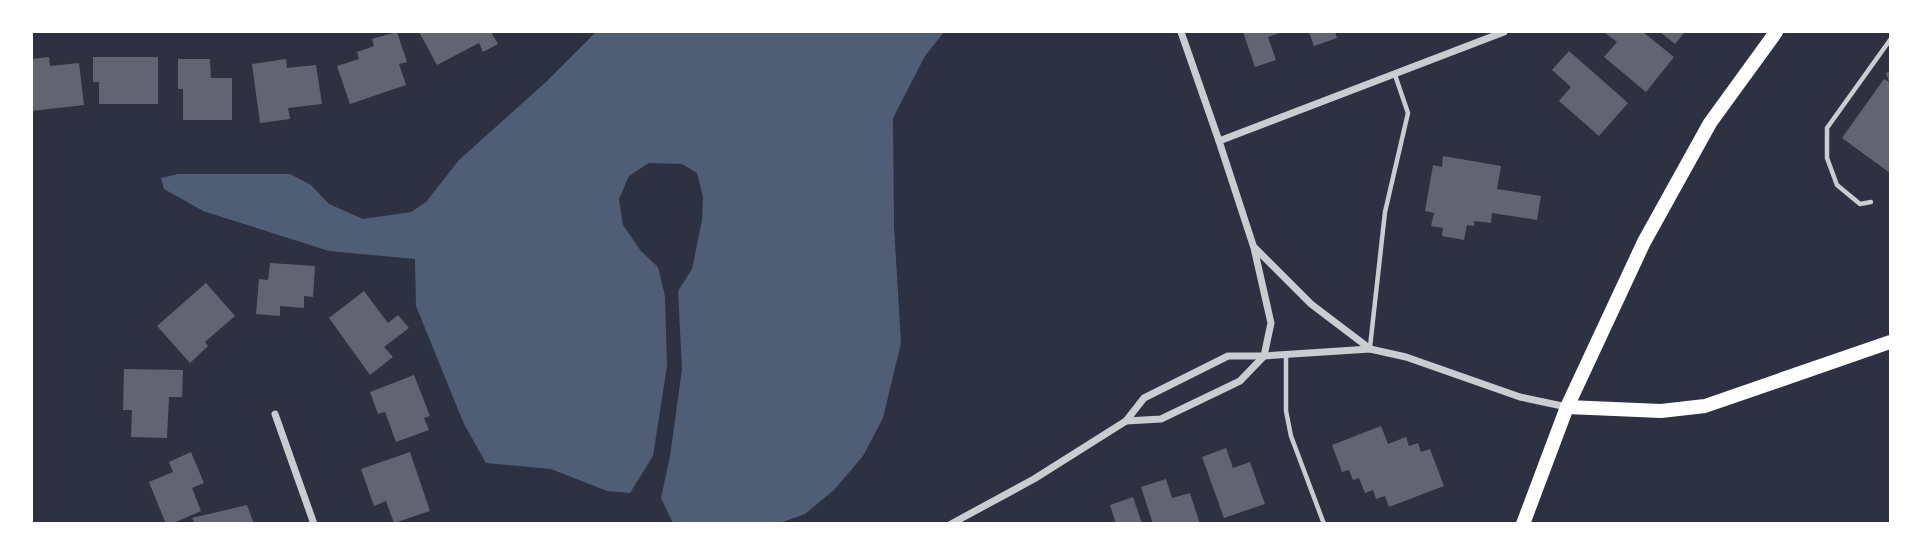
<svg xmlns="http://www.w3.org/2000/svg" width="1922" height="555" font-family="'Crimson Pro',serif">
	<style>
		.water { fill: #4f5d75 }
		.building { fill: #626471 }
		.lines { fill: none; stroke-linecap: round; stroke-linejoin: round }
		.service { stroke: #caccd0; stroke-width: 4.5 }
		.minor { stroke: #caccd0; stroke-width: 7 }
		.primary { stroke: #fff; stroke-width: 14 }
	</style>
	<rect width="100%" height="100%" fill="#2d3142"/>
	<!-- water -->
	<path class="water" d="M596,32H944L925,56L893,118L894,226L901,343L883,418L863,456L834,490L805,514L780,523H673L661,498L670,456L682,369L678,291L692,269L702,220L703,197L697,173L682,164L649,163L629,176L619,199L623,225L641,251L658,267L665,296L667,366L653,456L630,493L607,491L551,469L486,463L464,424L416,306L415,259L329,251L203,211L164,189L161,178L178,174H290L311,185L329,204L363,219L411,212L426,202L459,160L547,81Z"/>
	<!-- building -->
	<g class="building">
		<path d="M397,32L407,62L399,64L406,85L350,104L337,66L359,59L357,52L374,46L372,39Z"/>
		<path d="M419,32H491L498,44L483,52L479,43L437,65Z"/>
		<path d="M1243,32H1282L1268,37L1276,60L1255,67Z"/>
		<path d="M1309,32H1335L1337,38L1314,46Z"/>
		<path d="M1604,32H1643L1674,57L1646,92L1604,57L1617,42Z"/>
		<path d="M1660,32H1685L1675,44Z"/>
		<path d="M1569,51L1628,103L1599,136L1559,101L1571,87L1552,70Z"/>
		<path d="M49,57L50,66L79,63L84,105L32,111V59Z"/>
		<path d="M93,57H158V104H99V82H93Z"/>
		<path d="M178,59H210L211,78H232V120H183V89H178Z"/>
		<path d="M286,59L287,68L316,65L322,104L288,108L290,119L260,123L252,64Z"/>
		<path d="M1890,71V173L1842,138L1884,79L1889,82L1886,73Z"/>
		<path d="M1443,156L1501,166L1497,189L1541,196L1537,220L1492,213L1491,223L1474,221V226L1467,225L1464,240L1442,236L1443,228L1431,226L1434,213L1425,211L1433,165L1442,167Z"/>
		<path d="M270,263L315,266L313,297L304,296V308L280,306V316L256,314L259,279L268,280Z"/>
		<path d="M206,283L235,316L205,342L208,346L190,363L157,326Z"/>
		<path d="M364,291L388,323L398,315L409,328L384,347L393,357L370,375L329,318Z"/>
		<path d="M124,369L183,370L182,397H169L167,438L131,437L132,410H123Z"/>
		<path d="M414,375L430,416L424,418L429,430L396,442L385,412L378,414L370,392Z"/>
		<path d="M1381,426L1388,444L1406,437L1409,446L1418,443L1421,452L1430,449L1444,486L1389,507L1385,496L1376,499L1373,490L1365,493L1359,478L1353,480L1349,470L1342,472L1332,445Z"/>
		<path d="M1226,448L1233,468L1250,462L1265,504L1224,518L1202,457Z"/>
		<path d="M191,452L204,483L192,488L201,511L171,524H166L149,482L173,472L169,462Z"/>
		<path d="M410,452L430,511L394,523L386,501L374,506L361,469Z"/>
		<path d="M1166,479L1172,498L1190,493L1200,524H1153L1141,487Z"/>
		<path d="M1133,497L1142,524H1116L1110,505Z"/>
		<path d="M247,505L254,524H195L192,518Z"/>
	</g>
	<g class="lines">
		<!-- service -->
		<g class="service">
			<path d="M1871,202L1860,204L1837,185L1827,158V128L1890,40"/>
			<path d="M1370,347L1385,212L1408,113L1395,75"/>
			<path d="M1286,355V411L1291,436L1324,524"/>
		</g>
		<!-- minor -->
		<g class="minor">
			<path d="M1181,32L1219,141L1254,248L1271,323L1264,356"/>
			<path d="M1219,141L1504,32"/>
			<path d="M1255,248L1311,304L1369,348"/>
			<path d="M275,414L314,524"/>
			<path d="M1126,421L1161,419L1240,381L1264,356"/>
			<path d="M951,524L1034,479L1126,421L1144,398L1228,356H1264L1370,349L1406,357L1520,397L1567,407"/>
		</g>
		<!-- primary -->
		<g class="primary">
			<path d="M1567,407L1661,411L1705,406L1890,342"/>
			<path d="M1523,524L1567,407L1644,242L1710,123L1776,32"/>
		</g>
	</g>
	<!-- border -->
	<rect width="1922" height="555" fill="none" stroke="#ffffff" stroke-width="66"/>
</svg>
